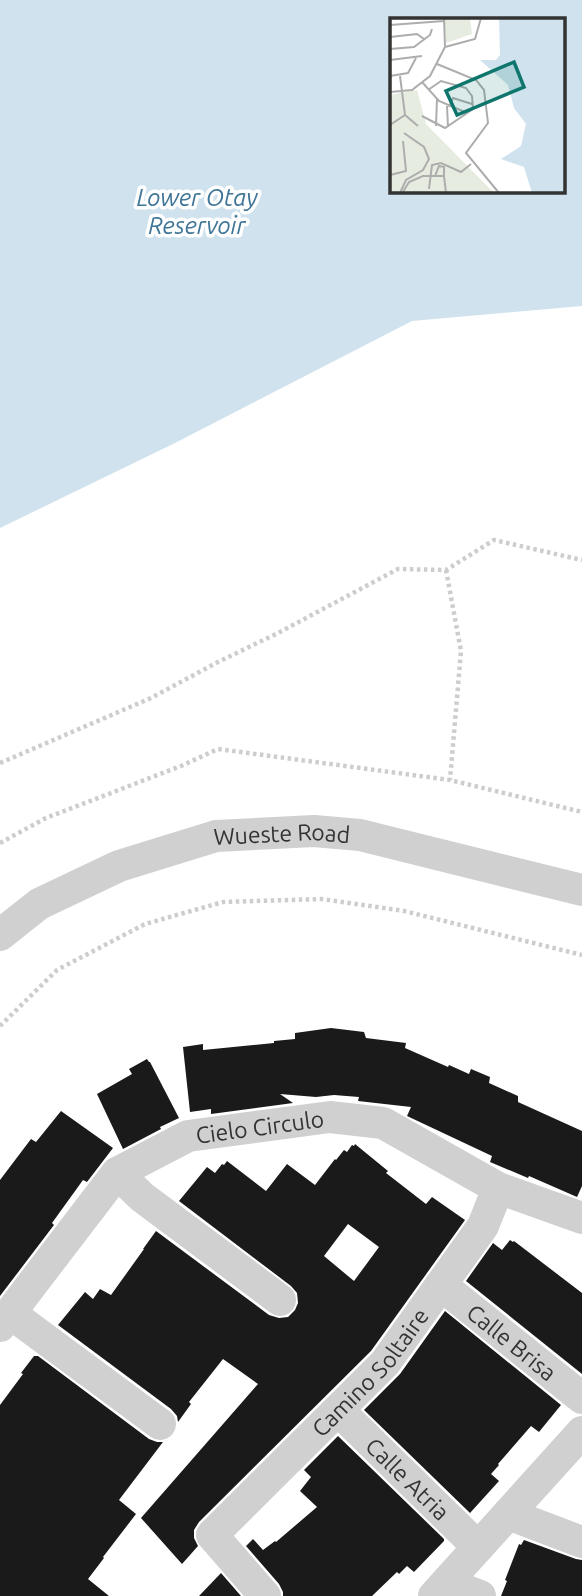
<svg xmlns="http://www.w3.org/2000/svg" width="582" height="1596" font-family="Ubuntu,sans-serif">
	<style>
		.water { fill: #cfe2ee; fill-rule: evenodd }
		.building { fill: #1a1a1a; fill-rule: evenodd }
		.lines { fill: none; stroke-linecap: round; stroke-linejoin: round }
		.path { stroke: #cdcdcd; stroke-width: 4.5; stroke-dasharray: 3.5 3.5; stroke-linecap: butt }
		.minor { stroke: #d0d0d0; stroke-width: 32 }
		.labels { text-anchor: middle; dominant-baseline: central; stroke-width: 7; stroke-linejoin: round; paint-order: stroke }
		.street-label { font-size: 23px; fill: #333; stroke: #fff }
		.water-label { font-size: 24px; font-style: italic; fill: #3f7597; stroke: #fff }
		.inset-road { fill: none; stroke: #adadad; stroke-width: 2 }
		.view { fill: #0f766e; fill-opacity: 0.15; stroke: #0f766e; stroke-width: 3.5 }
		.inset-edge { fill: none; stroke: #333; stroke-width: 3.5 }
	</style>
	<rect width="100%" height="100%" fill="#fff"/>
	<!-- water -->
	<path class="water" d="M0,0H582V306L412,321L175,443L0,528ZM391,19H563V191H391Z"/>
	<!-- building -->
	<g class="building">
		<path d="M331,1028L364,1032L366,1038L406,1043L405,1048L448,1067L449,1065L469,1074L471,1069L490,1077L489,1083L518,1096V1102L582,1131V1186L577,1197L529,1176L528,1178L490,1162L492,1156L407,1116L411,1107L358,1101L359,1097L334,1095L316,1097L280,1094L293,1103L211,1114V1109L190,1112L183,1047L203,1044V1050L274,1043V1041L295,1039V1033Z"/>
		<path d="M147,1059L149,1062H150L179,1118L160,1127L161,1129L123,1149L97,1094L132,1074L129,1069Z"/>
		<path d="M61,1111L113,1148L87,1182L83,1180L52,1223L54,1225L0,1296V1180L31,1139L36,1142Z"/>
		<path d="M355,1144L388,1171L386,1173L426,1204L432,1197L465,1220L371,1351L199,1522L194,1530V1538L198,1546L182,1564L141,1518L258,1384L223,1359L189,1402L191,1404L178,1422L177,1416L171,1409L58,1325L85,1292L93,1299L100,1289L111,1295L144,1249H143L156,1231L269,1315L279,1318L288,1317L295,1310L298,1303L297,1293L291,1286L179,1201L207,1167L215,1173L222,1164L224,1165L227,1161L266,1191L287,1164L315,1185L335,1159L336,1160L344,1150L347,1152L352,1145L354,1146ZM348,1224L379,1247L354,1281L324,1256Z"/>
		<path d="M510,1240L513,1242L514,1241L582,1293V1374L466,1281L493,1243L502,1250Z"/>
		<path d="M445,1311L561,1405L539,1432L531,1426L498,1464L499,1465L491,1474L499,1481L470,1513L364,1410L400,1374Z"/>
		<path d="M34,1356H38L149,1439L157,1442H163L119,1500L136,1514L103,1557L104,1558L88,1579L109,1596H0V1405L23,1374L21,1373Z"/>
		<path d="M338,1436L444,1539V1541L414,1572L407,1566L399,1574L397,1572L372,1596H283V1592L279,1584L246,1546L253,1539L263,1550L275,1541L276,1542L317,1507L300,1491L311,1477L304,1470Z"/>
		<path d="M524,1540L576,1559L582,1560V1596H501L507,1581L505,1580L519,1544L521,1545Z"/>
		<path d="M221,1573L241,1596H199Z"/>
	</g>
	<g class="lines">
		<!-- path -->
		<g class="path">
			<path d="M446,570L461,651L450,780"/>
			<path d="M0,763L151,698L218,662L278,633L398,569L446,570L494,540L582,560"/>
			<path d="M0,843L46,818L181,766L218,749L450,780L582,812"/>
			<path d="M0,1026L57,970L145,924L223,902L322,899L404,911L582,955"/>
		</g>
		<!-- minor -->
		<g class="minor">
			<path id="s1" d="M0,935L39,904L119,866L216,836L314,831L360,835L582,890"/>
			<path d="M117,1173L142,1197L280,1300"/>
			<path id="s2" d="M441,1285L582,1398"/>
			<path d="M10,1313L160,1424"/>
			<path id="s3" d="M0,1326L117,1173L188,1136L330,1117L383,1123L498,1188L582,1218"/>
			<path id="s4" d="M338,1410L478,1547"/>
			<path d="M508,1514L582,1542"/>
			<path d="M446,1583L480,1596"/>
			<path id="s5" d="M265,1596L212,1535L385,1363L483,1226L498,1188"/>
			<path d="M434,1596L582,1432"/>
		</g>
	</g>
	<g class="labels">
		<!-- street labels -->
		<g class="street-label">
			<text stroke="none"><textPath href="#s1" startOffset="306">Wueste Road</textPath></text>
			<text stroke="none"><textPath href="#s3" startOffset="345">Cielo Circulo</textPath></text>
			<text stroke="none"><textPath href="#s2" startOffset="91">Calle Brisa</textPath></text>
			<text stroke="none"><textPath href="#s5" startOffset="308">Camino Soltaire</textPath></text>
			<text stroke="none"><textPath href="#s4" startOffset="98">Calle Atria</textPath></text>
		</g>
		<!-- water labels -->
		<g class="water-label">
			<text x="197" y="197">Lower Otay<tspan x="197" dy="28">Reservoir</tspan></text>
		</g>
	</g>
	<!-- overview -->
	<g transform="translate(390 18)">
		<rect width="175" height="175" fill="#fff"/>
		<path d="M54,0H80L82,16L56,25ZM27,72L36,106L104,175H0V77Z" fill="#e6ecdf"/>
		<path d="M109,0H175V175H142L134,149L111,141L131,128L136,106L124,90L118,67L90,42H106L110,37Z" fill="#cfe2ee"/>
		<path class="inset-road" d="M0,7L54,3M0,19L27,16L34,21M55,29L85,21L91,0M0,31L24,29L40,17L42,11M0,42L32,38M47,46L86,62L94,72L98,105L76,135L109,175M0,58L18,55L26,40M10,58L15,97M32,64L49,83L77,95M0,74L22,72L40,58L55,29L54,0M57,88L58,109M59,89L63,80L82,86M32,98L55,110L83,91L82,78L76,70L51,63L38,72M0,107L15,97L28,108M46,108L47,81M0,157L16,153L13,123M45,158L49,148L54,149V158M39,171L42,147L51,145L71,154L81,146M13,174L19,164L33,158H54L56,175M10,175L16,162L33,152L39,141L34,129L14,115"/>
		<path class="view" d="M124,44L134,69L67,97L56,73Z"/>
		<rect width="175" height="175" class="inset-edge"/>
	</g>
</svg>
